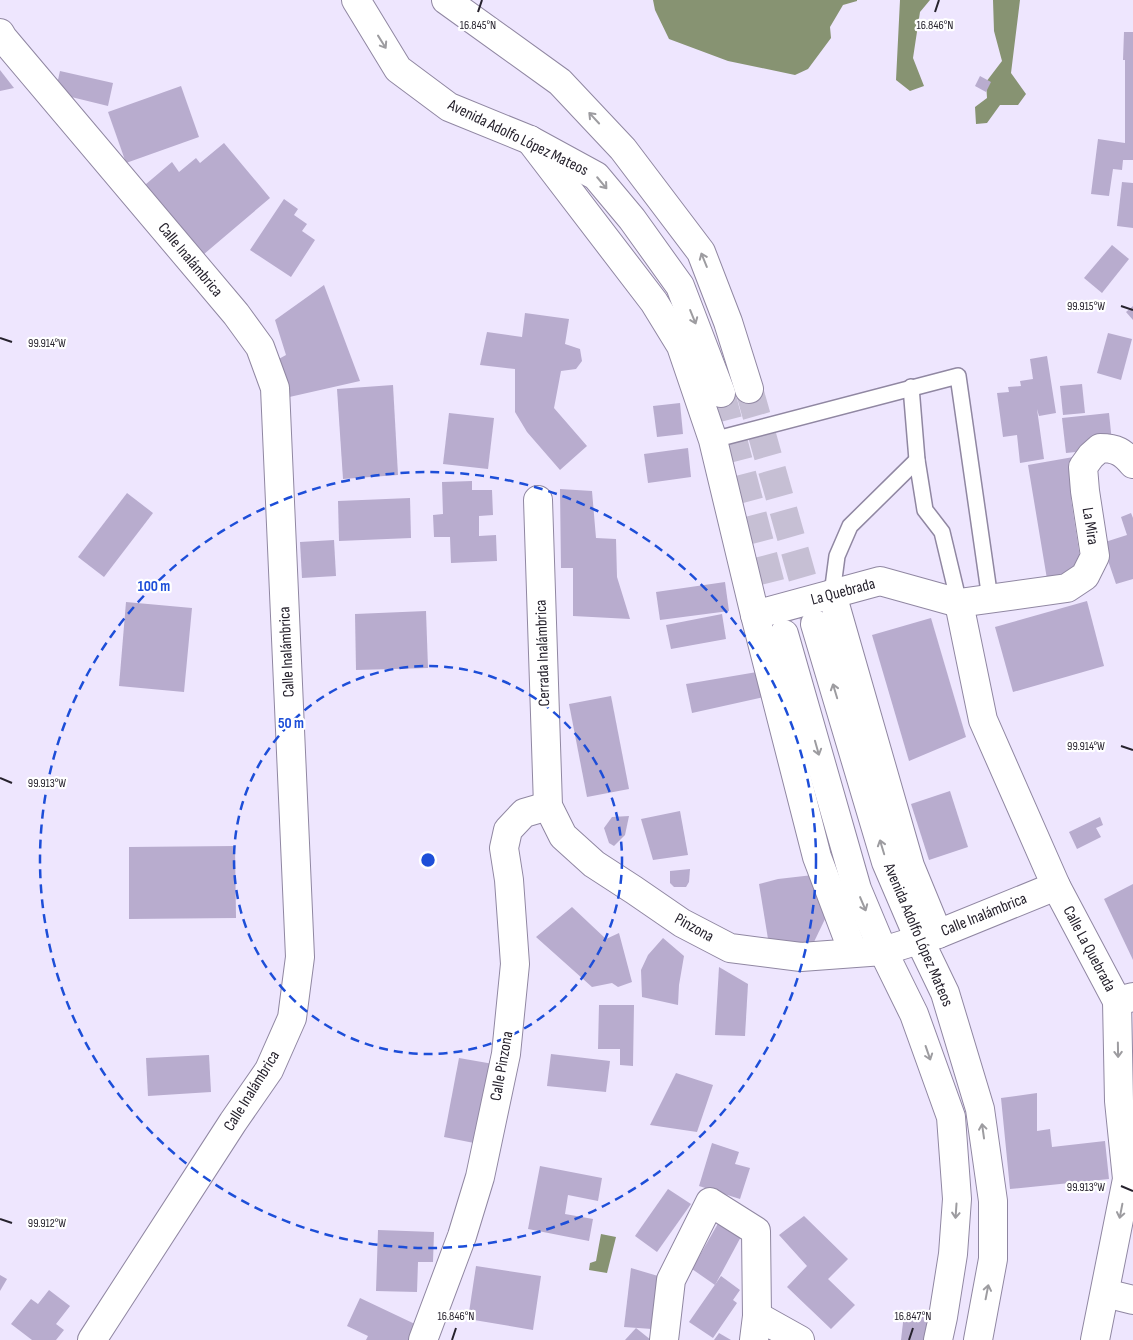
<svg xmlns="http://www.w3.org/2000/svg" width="1133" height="1340" font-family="'Sofia Sans Condensed',sans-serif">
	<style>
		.water { fill: #879372 }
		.building { fill: #b8acce }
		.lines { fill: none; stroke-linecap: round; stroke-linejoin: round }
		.primary-tunnel { stroke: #c6bfd4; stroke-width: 28; stroke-dasharray: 28 14; stroke-linecap: butt }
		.lane-casing { stroke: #9087a2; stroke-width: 18 }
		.street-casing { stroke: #9087a2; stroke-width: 30 }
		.secondary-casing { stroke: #9087a2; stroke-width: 30 }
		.primary-casing { stroke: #9087a2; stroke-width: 30 }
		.lane { stroke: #fff; stroke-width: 15 }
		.street { stroke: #fff; stroke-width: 28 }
		.secondary { stroke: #fff; stroke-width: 28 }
		.primary { stroke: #fff; stroke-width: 28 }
		.oneway { stroke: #9d9ca0 }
		.ticks { fill: none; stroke: #26222d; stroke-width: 2 }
		.ring { fill: none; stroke: #1d4ed8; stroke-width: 2.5; stroke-dasharray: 9 6 }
		.labels { text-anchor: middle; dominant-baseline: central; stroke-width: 4.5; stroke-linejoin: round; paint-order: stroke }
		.street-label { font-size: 16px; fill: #26222d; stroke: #fff }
		.ticks-label { font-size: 12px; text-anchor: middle; fill: #26222d; stroke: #fff; stroke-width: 4.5; stroke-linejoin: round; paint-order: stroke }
		.centre { fill: #1d4ed8; stroke: #fff; stroke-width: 2.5 }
		.ring-label { font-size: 15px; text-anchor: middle; font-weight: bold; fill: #1d4ed8; stroke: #fff; stroke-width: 4.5; stroke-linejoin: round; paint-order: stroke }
	</style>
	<rect width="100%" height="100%" fill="#eee6fe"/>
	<!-- water -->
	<g class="water">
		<path d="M653,0H857V1L843,5L830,27L831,38L808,69L795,75L728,61L669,39L655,10Z"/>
		<path d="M900,0H930L920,12L913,58L924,86L910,91L896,80Z"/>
		<path d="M993,0H1020L1011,73L1026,94L1018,105H1000L987,123L976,124L975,107L987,98L986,82L1002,61L994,31Z"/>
		<path d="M601,1234L616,1237L607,1273L589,1270L590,1263L596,1261Z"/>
	</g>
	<!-- building -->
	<g class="building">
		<path d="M1124,32H1133V160H1123L1122,170L1113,169L1109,196L1091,194L1098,139L1125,143V60H1123Z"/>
		<path d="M0,70L14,88L0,91Z"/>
		<path d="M60,71L113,83L108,106L55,93Z"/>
		<path d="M980,76L991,82L986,92L975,86Z"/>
		<path d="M181,86L199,137L126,163L108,112Z"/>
		<path d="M224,143L270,198L197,260L139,190L172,162L179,172L196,158L200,163Z"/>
		<path d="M1122,182L1133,183V228L1117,226Z"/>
		<path d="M284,199L298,209L294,215L307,224L302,231L315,240L291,277L250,250Z"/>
		<path d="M1112,245L1129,259L1102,293L1084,278Z"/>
		<path d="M324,285L360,381L285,398L275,361L286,355L275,320Z"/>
		<path d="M1133,306V320L1126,312Z"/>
		<path d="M525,313L569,319L565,344L580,349L582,361L576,369L561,371L554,408L587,446L560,470L527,432L515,412V369L480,365L487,332L522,337Z"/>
		<path d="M1108,333L1132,339L1121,380L1097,373Z"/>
		<path d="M1047,356L1056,413L1039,416L1037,409L1044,459L1020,463L1017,435L1003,437L997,393L1009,392L1008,387L1021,386L1020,381L1033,379L1030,359Z"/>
		<path d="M1082,384L1085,413L1063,415L1060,386Z"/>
		<path d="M393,385L398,475L343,479L337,389Z"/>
		<path d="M680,403L683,434L657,437L653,406Z"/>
		<path d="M449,413L494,418L488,469L443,464Z"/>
		<path d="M1109,413L1112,442L1095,450L1066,453L1062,418Z"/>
		<path d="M688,448L691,477L648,483L644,454Z"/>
		<path d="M1079,456L1086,497L1071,499L1081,564L1068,575L1047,579L1028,465Z"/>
		<path d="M472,481V490H492L493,515L479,516V536L496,535L497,561L451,563L450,537H434L433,515L443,514L442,482Z"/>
		<path d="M560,489L592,491L596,538L616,539L617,577L630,619L573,616V568H561Z"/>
		<path d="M127,493L153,513L104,577L78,557Z"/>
		<path d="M410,498L411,538L339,541L338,501Z"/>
		<path d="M1131,513L1133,518V579L1116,584L1102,543L1127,535L1121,517Z"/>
		<path d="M334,540L336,576L302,578L300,542Z"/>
		<path d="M725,582L729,611L660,620L656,592Z"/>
		<path d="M1087,601L1104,666L1013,692L995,627Z"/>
		<path d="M126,602L192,608L184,692L119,686Z"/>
		<path d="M426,611L428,668L356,670L355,614Z"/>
		<path d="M722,614L726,639L671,649L666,625Z"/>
		<path d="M931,618L966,737L909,761L872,635Z"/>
		<path d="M757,672L764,697L692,713L686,684Z"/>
		<path d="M611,696L629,789L587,797L569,704Z"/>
		<path d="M950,791L968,847L929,860L911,804Z"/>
		<path d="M680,811L688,855L653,860L641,819Z"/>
		<path d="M629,816L625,835L614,846L609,843L604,828L612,817Z"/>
		<path d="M1100,817L1103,825L1096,828L1101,837L1077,849L1069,832Z"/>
		<path d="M235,846L236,918L129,919V847Z"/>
		<path d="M690,869L689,882L686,887H674L670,883V871Z"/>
		<path d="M813,875L825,919L813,944L769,945L759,884L778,879Z"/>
		<path d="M1133,884V960L1104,899Z"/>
		<path d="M572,907L606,939L619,933L632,982L618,987L612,983L592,987L536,937Z"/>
		<path d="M663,938L684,956L679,985L678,1005L642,997L641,970L648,955Z"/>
		<path d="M719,967L748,984L745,1036L715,1035Z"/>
		<path d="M599,1005H634L633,1066L620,1065V1049H598Z"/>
		<path d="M551,1054L610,1061L606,1092L547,1086Z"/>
		<path d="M209,1055L211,1092L148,1096L146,1058Z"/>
		<path d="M459,1058L499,1065L484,1145L444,1137Z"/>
		<path d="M676,1073L713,1085L697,1132L650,1125Z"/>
		<path d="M1037,1093V1131L1050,1129L1052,1147L1105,1141L1109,1179L1010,1189L1001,1098Z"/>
		<path d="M712,1143L739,1152L735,1164L750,1168L740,1199L699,1186Z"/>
		<path d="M540,1166L602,1178L598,1201L568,1195L565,1214L593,1219L589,1241L528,1229Z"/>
		<path d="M668,1189L691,1204L657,1252L635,1236Z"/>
		<path d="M804,1216L848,1259L828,1279L855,1305L831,1329L787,1287L807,1266L779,1235Z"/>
		<path d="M720,1220L743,1233L715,1285L692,1269Z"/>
		<path d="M378,1230L434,1232L433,1262H418L417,1292L376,1291Z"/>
		<path d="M476,1266L541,1276L533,1330L468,1319Z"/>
		<path d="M631,1268L658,1276L652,1329L624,1327Z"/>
		<path d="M0,1275L7,1279L0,1291Z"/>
		<path d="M721,1276L740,1290L733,1300L737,1303L713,1338L689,1322Z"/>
		<path d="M49,1290L70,1306L56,1324L64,1330L56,1340H32L11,1324L31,1299L38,1304Z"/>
		<path d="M360,1298L417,1325L410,1340H366L368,1336L347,1326Z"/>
		<path d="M904,1314L929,1318L926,1340H901Z"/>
		<path d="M636,1328L651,1340H625Z"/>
		<path d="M719,1333L731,1340H714Z"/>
	</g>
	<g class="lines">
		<!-- primary-tunnel -->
		<g class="primary-tunnel">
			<path d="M749,389L815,622"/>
			<path d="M721,393L783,631"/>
		</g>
		<!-- lane casing -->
		<g class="lane-casing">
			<g id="lane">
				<path d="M911,387L917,460L925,510L942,532L959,603"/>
				<path d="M713,440L958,376L990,599"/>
				<path d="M832,594L837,556L850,526L917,460"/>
			</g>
		</g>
		<!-- street casing -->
		<g class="street-casing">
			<g id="street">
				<path d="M0,33L3,38L236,314L260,347L275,388L300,957L292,1018L269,1070L233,1122L92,1340"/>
				<path d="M530,140L654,302L681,346L713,440L755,615L817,857L853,952"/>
				<path d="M538,500L548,806L563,836L594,864L634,890L682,923L730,948L801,957L883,951L938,934L1056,886"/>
				<path d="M832,594L910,866L938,934"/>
				<path d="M755,615L880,581L959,603L1067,588L1085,576L1095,556L1085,491L1083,467L1091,456L1100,448C1116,448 1123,452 1133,464"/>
				<path d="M1105,1293L1133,1300"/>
				<path d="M423,1340L462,1236L480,1177L506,1054L515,964L509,880L504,848L508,830L524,813L548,806"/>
				<path d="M664,1340L671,1280L710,1202L756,1231L757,1316"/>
				<path d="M754,1340L757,1316L800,1340"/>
				<path d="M1095,1340L1127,1179L1119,1101L1117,1001"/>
			</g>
		</g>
		<!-- secondary casing -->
		<g class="secondary-casing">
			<path id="secondary" d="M959,603L983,720L1056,886L1117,1001L1133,997"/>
		</g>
		<!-- primary casing -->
		<g class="primary-casing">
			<g id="primary">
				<path d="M356,0L398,69L449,107L530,140L596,176L632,219L680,286L721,393"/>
				<path d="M446,0L560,82L623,149L701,252L728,322L749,389"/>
				<path d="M815,624L886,862L919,939L945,993L980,1109L993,1201V1259L978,1340"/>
				<path d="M784,634L857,889L883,951L914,1014L951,1117L957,1199L953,1254L943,1317L938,1340"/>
			</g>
		</g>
		<!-- lane -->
		<use href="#lane" class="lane"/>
		<!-- street -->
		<use href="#street" class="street"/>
		<!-- secondary -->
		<use href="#secondary" class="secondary"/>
		<!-- primary -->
		<use href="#primary" class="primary"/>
	</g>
	<!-- one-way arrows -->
	<defs><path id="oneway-shaft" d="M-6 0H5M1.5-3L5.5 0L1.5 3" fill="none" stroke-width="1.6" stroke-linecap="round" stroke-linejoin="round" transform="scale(1.25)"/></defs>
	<g class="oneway">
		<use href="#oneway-shaft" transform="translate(382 42) rotate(58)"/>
		<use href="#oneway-shaft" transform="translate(594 118) rotate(-133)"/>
		<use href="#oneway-shaft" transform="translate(602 183) rotate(50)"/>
		<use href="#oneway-shaft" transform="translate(704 260) rotate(-112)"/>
		<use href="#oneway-shaft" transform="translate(693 317) rotate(68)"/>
		<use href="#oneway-shaft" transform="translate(835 691) rotate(-107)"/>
		<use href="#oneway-shaft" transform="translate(817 748) rotate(74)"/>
		<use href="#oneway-shaft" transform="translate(882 847) rotate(-107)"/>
		<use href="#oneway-shaft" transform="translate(863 904) rotate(67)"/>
		<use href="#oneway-shaft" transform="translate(1118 1050) rotate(89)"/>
		<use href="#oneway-shaft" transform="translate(928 1053) rotate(71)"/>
		<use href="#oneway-shaft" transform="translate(983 1131) rotate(-98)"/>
		<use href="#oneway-shaft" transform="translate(956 1211) rotate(94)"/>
		<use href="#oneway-shaft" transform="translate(1121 1211) rotate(101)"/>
		<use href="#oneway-shaft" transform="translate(987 1292) rotate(-79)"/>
	</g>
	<!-- ticks -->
	<path class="ticks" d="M478,12L482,0M935,12L939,0M1121,306L1133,310M0,338L12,342M1121,746L1133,750M0,778L12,783M1121,1186L1133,1191M0,1219L12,1223M452,1340L456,1328M909,1340L913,1328"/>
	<!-- distance rings -->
	<g class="ring">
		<circle cx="428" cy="860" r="194"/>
		<circle cx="428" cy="860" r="388"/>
	</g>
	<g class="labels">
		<!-- street labels -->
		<g class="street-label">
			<text transform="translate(518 138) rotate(26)">Avenida Adolfo López Mateos</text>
			<text transform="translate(190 260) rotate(50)">Calle Inalámbrica</text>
			<text transform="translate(1090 526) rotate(81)">La Mira</text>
			<text transform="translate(843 592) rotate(-15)">La Quebrada</text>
			<text transform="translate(287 652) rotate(-93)">Calle Inalámbrica</text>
			<text transform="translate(543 653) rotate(-92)">Cerrada Inalámbrica</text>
			<text transform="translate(984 915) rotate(-22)">Calle Inalámbrica</text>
			<text transform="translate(694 928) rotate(29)">Pinzona</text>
			<text transform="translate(918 935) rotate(67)">Avenida Adolfo López Mateos</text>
			<text transform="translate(1089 949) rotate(62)">Calle La Quebrada</text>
			<text transform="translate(502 1066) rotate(-80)">Calle Pinzona</text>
			<text transform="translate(252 1091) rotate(-58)">Calle Inalámbrica</text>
		</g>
	</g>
	<g class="ticks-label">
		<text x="478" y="29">16.845°N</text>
		<text x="935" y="29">16.846°N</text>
		<text x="1086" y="310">99.915°W</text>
		<text x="47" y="347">99.914°W</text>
		<text x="1086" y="750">99.914°W</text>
		<text x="47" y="787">99.913°W</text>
		<text x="1086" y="1191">99.913°W</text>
		<text x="47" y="1227">99.912°W</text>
		<text x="456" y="1320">16.846°N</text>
		<text x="913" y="1320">16.847°N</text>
	</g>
	<circle cx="428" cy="860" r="8" class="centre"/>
	<g class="ring-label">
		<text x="154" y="591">100 m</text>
		<text x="291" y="728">50 m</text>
	</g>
</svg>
